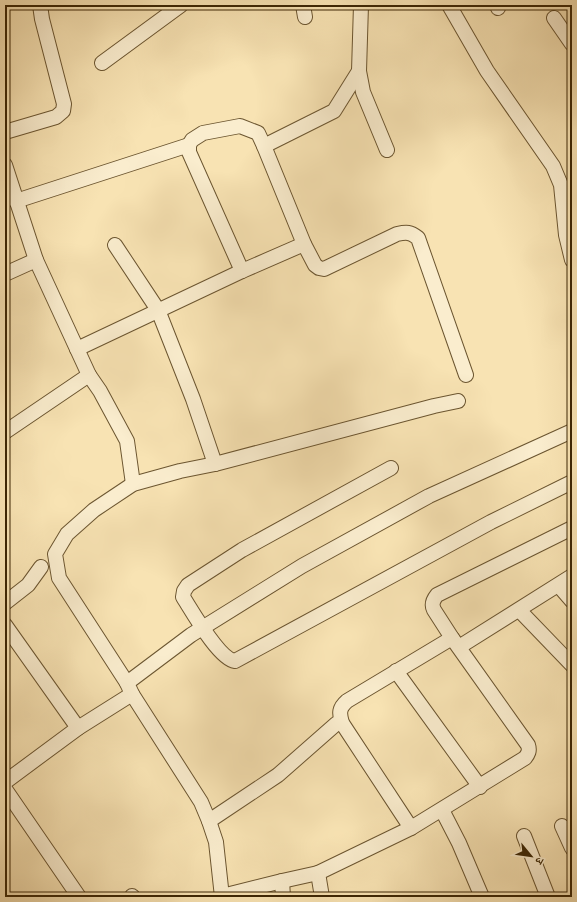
<svg xmlns="http://www.w3.org/2000/svg" width="577" height="902" font-family="'IM FELL French Canon','Noto Serif Devanagari',serif">
	<style>
		.lines { fill: none; stroke-linecap: round; stroke-linejoin: round }
		.minor-casing { stroke: #6b5530; stroke-width: 16 }
		.minor { stroke: #faedce; stroke-width: 14 }
	</style>
	<rect width="100%" height="100%" fill="#f8e3b3"/>
	<filter id="stains"><feTurbulence type="fractalNoise" baseFrequency=".005" numOctaves="4"/><feColorMatrix values="0 0 0 0 .2 0 0 0 0 .09 0 0 0 0 .02 0 0 0 .5 -.17"/></filter>
	<radialGradient id="worn" r=".72"><stop offset=".6" stop-color="#630" stop-opacity="0"/><stop offset="1" stop-color="#630" stop-opacity=".3"/></radialGradient>
	<g class="lines">
		<!-- minor casing -->
		<g class="minor-casing">
			<g id="minor">
				<path d="M303,5L305,17"/>
				<path d="M361,5L359,71L363,92L387,150"/>
				<path d="M449,5L487,71L553,166L561,185L566,235L572,260"/>
				<path d="M497,5L498,8"/>
				<path d="M554,18L572,44"/>
				<path d="M102,63L181,5"/>
				<path d="M5,132L56,117L63,111L64,104L42,19L40,5"/>
				<path d="M264,146L334,111L359,71"/>
				<path d="M5,165L36,260L89,375L100,391L127,441L133,484"/>
				<path d="M16,201L189,145"/>
				<path d="M115,245L158,310L193,399L215,464"/>
				<path d="M242,271L189,152V145L192,140L203,133L240,126L258,133L264,146L304,244L315,265L319,268L324,269L397,234C407,232 410,232 418,238L466,375"/>
				<path d="M5,274L36,260"/>
				<path d="M77,349L242,271L304,244"/>
				<path d="M5,432L89,375"/>
				<path d="M391,468L242,550L188,585L184,591L183,597C192,611 219,659 235,661L491,522L572,482"/>
				<path d="M559,586L572,601"/>
				<path d="M5,603L28,585L41,567"/>
				<path d="M519,610L572,665"/>
				<path d="M5,625L78,728"/>
				<path d="M459,647L572,576"/>
				<path d="M396,671L480,787"/>
				<path d="M127,683L59,578L55,554L67,534L94,510L133,484L180,471L215,464L434,406L458,401"/>
				<path d="M132,694L201,802L209,821L216,842L222,897"/>
				<path d="M5,782L78,728L132,694L127,683L191,635L302,566L429,496L572,431"/>
				<path d="M5,789L79,897"/>
				<path d="M442,810L459,843L482,897"/>
				<path d="M209,821L278,775L336,724L342,723"/>
				<path d="M562,826L572,848"/>
				<path d="M411,828L342,723C339,713 339,708 347,701L452,638"/>
				<path d="M524,836L548,897"/>
				<path d="M318,873L322,897"/>
				<path d="M282,881L283,897"/>
				<path d="M132,896L133,897"/>
				<path d="M222,896L282,881L318,873L411,828L525,758C528,754 530,751 528,745L452,638L434,610C431,604 433,600 437,595L572,528"/>
			</g>
		</g>
		<!-- minor -->
		<use href="#minor" class="minor"/>
	</g>
	<!-- margin -->
	<rect width="577" height="902" fill="none" stroke="#f8e3b3" stroke-width="20"/>
	<rect x="6" y="6" width="565" height="890" fill="none" stroke="#3c2604" stroke-width="2"/>
	<rect x="10" y="10" width="557" height="882" fill="none" stroke="#3c2604"/>
	<!-- north arrow -->
	<g transform="translate(531 856) rotate(119)" stroke="#faedce" stroke-width="3" paint-order="stroke">
	<path d="M0-3L7 15L0 10L-7 15Z" fill="#3c2604"/>
	<text y="-6" font-size="11" font-weight="bold" text-anchor="middle" fill="#3c2604">उ</text>
	</g>
	<rect width="100%" height="100%" filter="url(#stains)"/>
	<rect width="100%" height="100%" fill="url(#worn)"/>
</svg>
